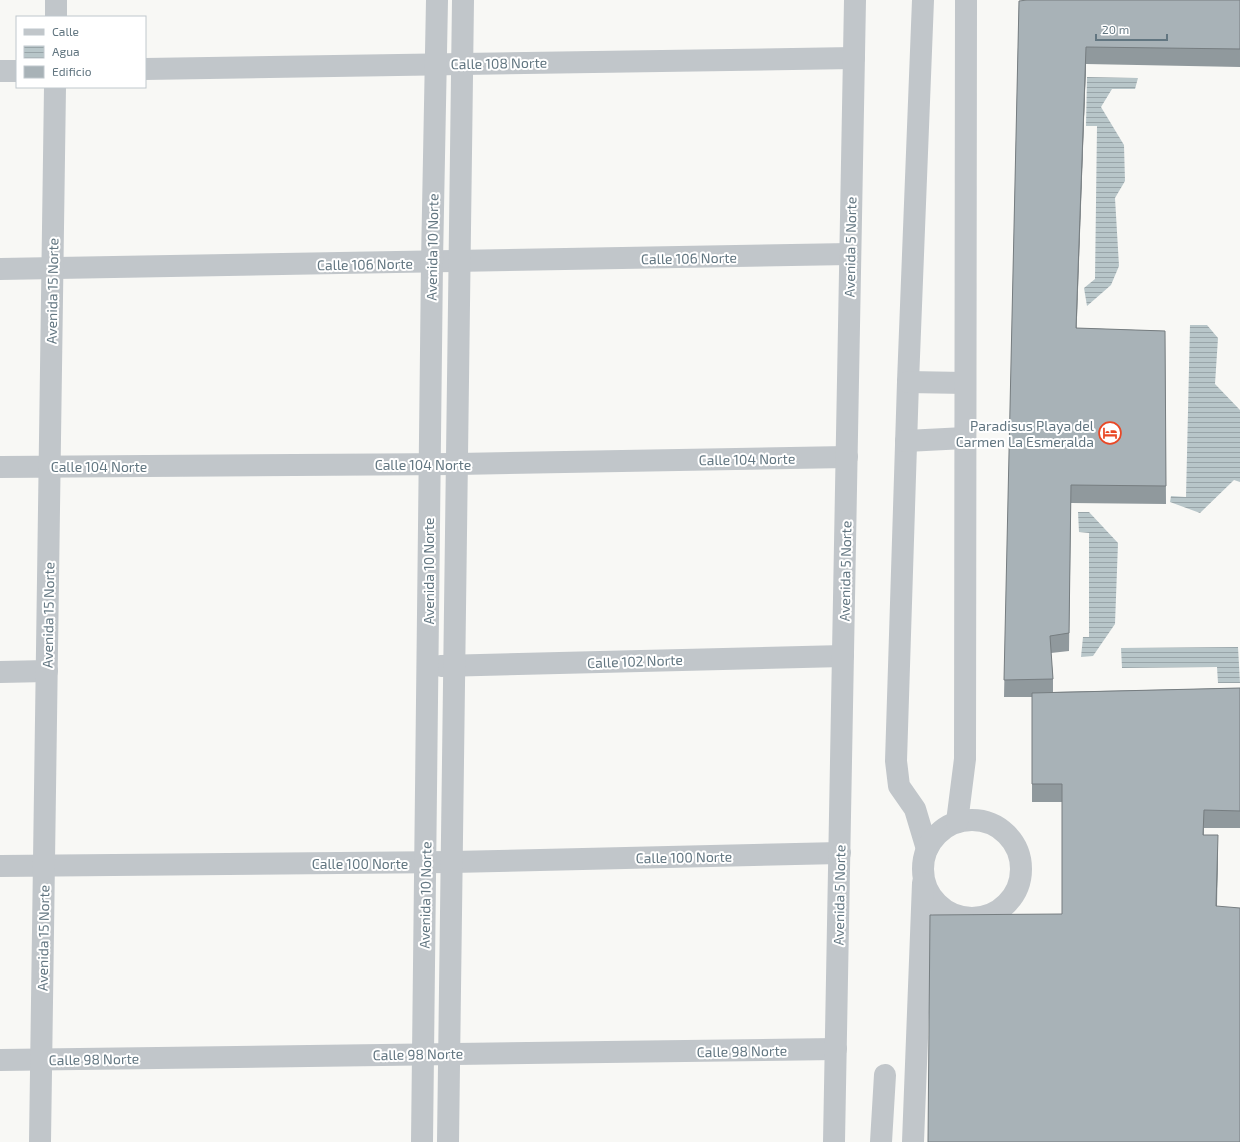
<svg xmlns="http://www.w3.org/2000/svg" width="1240" height="1142" font-family="'Exo 2',sans-serif">
	<style>
		.water { fill: url(#water-rules) }
		.lines { fill: none; stroke-linecap: round; stroke-linejoin: round }
		.minor { stroke: #c1c6ca; stroke-width: 22 }
		.wall { fill: #90999d }
		.shaded-wall { fill: #767d80 }
		.building { fill: #a8b2b7; stroke: #767d80 }
		.labels { text-anchor: middle; dominant-baseline: central; stroke-width: 4; stroke-linejoin: round; paint-order: stroke }
		.street-label { font-size: 14px; fill: #627681; stroke: #fff }
		.poi-label { font-size: 14px; fill: #627681; stroke: #fff; text-anchor: end }
	</style>
	<defs>
		<pattern id="water-rules" width="6" height="5" patternUnits="userSpaceOnUse"><rect width="6" height="5" fill="#b8c6c9"/><path d="M0 2.5h6" fill="none" stroke="#99a5a9"/></pattern>
	</defs>
	<rect width="100%" height="100%" fill="#f8f8f5"/>
	<!-- water -->
	<g class="water">
		<path d="M1087,77L1138,78L1135,89H1112L1101,107L1124,145L1125,181L1115,198L1119,266L1111,285L1087,306L1084,288L1095,279L1097,126H1086Z"/>
		<path d="M1190,325H1207L1218,338L1215,384L1240,410V482L1234,480L1200,513L1170,502L1171,496L1186,497Z"/>
		<path d="M1078,512H1089L1118,543L1115,624L1093,656L1081,657L1083,637H1089V533L1079,532Z"/>
		<path d="M1238,647L1240,683H1218L1217,667L1122,668L1121,648Z"/>
	</g>
	<g class="lines">
		<!-- minor -->
		<g class="minor">
			<path d="M923,0L908,382L896,761L899,786L915,809L927,849"/>
			<path d="M56,17V0"/>
			<path d="M145,69L854,58"/>
			<path d="M0,71H17"/>
			<path d="M0,269L850,254"/>
			<path d="M908,382L965,383"/>
			<path d="M906,441L965,438"/>
			<path d="M0,467L457,464L847,457"/>
			<path d="M441,666L843,656"/>
			<path d="M0,672L47,671"/>
			<circle cx="972" cy="869" r="49"/>
			<path d="M957,822L965,759L966,0"/>
			<path d="M0,866L452,862L840,853"/>
			<path d="M0,1060L836,1049"/>
			<path d="M40,1142L55,87"/>
			<path d="M422,1142L432,262L437,0"/>
			<path d="M448,1142L463,0"/>
			<path d="M834,1142L855,0"/>
			<path d="M881,1142L885,1075"/>
			<path d="M913,1142L923,883"/>
		</g>
	</g>
	<!-- wall -->
	<path class="wall" d="M1240,0V67L1086,64L1076,328L1165,331L1166,504L1071,503L1069,651L1051,653L1053,679V692L1240,688V828H1204V835L1218,853L1217,906L1062,914V802H1032V697H1004L1019,1Z"/>
	<!-- shaded-wall -->
	<g class="shaded-wall">
		<path d="M1086,47V64L1076,346V328Z"/>
		<path d="M1218,835V853L1216,924V906Z"/>
	</g>
	<!-- building -->
	<g class="building">
		<path d="M1027,0H1240V49L1086,47L1076,328L1165,331L1166,486L1071,485L1069,633L1050,636L1053,679L1004,680L1019,1Z"/>
		<path d="M1240,688V811L1204,810L1203,835H1218L1216,906L1240,908V1142H928L930,915L1062,914V784H1032V693Z"/>
	</g>
	<!-- icons -->
	<defs>
		<g id="hotel-ring" transform="scale(1.15)"><circle r="9.5" fill="#fff" stroke="#e94725" stroke-width="1.5"/><path d="M-6-4.5h1.5V1H6V5H4.5V3h-9V5H-6ZM-4 0a1.8 1.8 0 1 1 3.6 0ZM.5 0V-2.5h3Q6-2.5 6 0Z" fill="#e94725"/></g>
	</defs>
	<g fill-rule="evenodd">
		<use href="#hotel-ring" x="1110" y="433"/>
	</g>
	<g class="labels">
		<!-- street labels -->
		<g class="street-label">
			<text transform="translate(499 63) rotate(-1)">Calle 108 Norte</text>
			<text transform="translate(432 247) rotate(-89)">Avenida 10 Norte</text>
			<text transform="translate(850 247) rotate(-89)">Avenida 5 Norte</text>
			<text transform="translate(689 258) rotate(-1)">Calle 106 Norte</text>
			<text transform="translate(365 264) rotate(-1)">Calle 106 Norte</text>
			<text transform="translate(52 291) rotate(-89)">Avenida 15 Norte</text>
			<text transform="translate(747 459) rotate(-1)">Calle 104 Norte</text>
			<text x="423" y="464">Calle 104 Norte</text>
			<text x="99" y="466">Calle 104 Norte</text>
			<text transform="translate(428 571) rotate(-90)">Avenida 10 Norte</text>
			<text transform="translate(845 571) rotate(-89)">Avenida 5 Norte</text>
			<text transform="translate(48 615) rotate(-89)">Avenida 15 Norte</text>
			<text transform="translate(635 661) rotate(-2)">Calle 102 Norte</text>
			<text transform="translate(684 857) rotate(-1)">Calle 100 Norte</text>
			<text x="360" y="863">Calle 100 Norte</text>
			<text transform="translate(425 895) rotate(-89)">Avenida 10 Norte</text>
			<text transform="translate(839 895) rotate(-89)">Avenida 5 Norte</text>
			<text transform="translate(43 938) rotate(-89)">Avenida 15 Norte</text>
			<text transform="translate(742 1051) rotate(-1)">Calle 98 Norte</text>
			<text transform="translate(418 1054) rotate(-1)">Calle 98 Norte</text>
			<text transform="translate(94 1059) rotate(-1)">Calle 98 Norte</text>
		</g>
		<!-- poi labels -->
		<g class="poi-label">
			<text x="1094" y="425">Paradisus Playa del<tspan x="1094" dy="16">Carmen La Esmeralda</tspan></text>
		</g>
	</g>
	<!-- legend -->
	<rect x="16" y="16" width="130" height="72" fill="#ffffff" stroke="#c0c8cd"/>
	<rect x="24" y="29" width="20" height="6" fill="#c1c6ca" stroke="#c0c8cd"/>
	<text x="52" y="36" font-size="12" fill="#627681">Calle</text>
	<rect x="24" y="46" width="20" height="12" fill="url(#water-rules)" stroke="#c0c8cd"/>
	<text x="52" y="56" font-size="12" fill="#627681">Agua</text>
	<rect x="24" y="66" width="20" height="12" fill="#a8b2b7" stroke="#c0c8cd"/>
	<text x="52" y="76" font-size="12" fill="#627681">Edificio</text>
	<!-- scale -->
	<path d="M1096 34v6h71v-6" fill="none" stroke="#627681" stroke-width="2"/>
	<text x="1102" y="34" font-size="12" fill="#627681" stroke="#ffffff" stroke-width="3" paint-order="stroke">20 m</text>
</svg>
